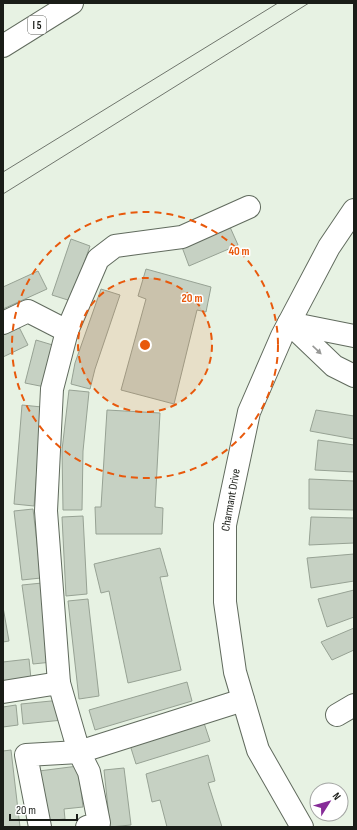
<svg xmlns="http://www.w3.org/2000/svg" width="357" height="830" font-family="'Sofia Sans Condensed',sans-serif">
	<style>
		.building { fill: #c6d1c3; stroke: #97a294 }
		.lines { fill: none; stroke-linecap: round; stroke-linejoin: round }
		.street-casing { stroke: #616b5e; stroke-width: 24 }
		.secondary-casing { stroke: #616b5e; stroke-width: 24 }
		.highway-casing { stroke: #616b5e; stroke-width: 24 }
		.street { stroke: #fff; stroke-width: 22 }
		.secondary { stroke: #fff; stroke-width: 22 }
		.highway { stroke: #fff; stroke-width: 22 }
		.tram { stroke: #70766d; stroke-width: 1 }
		.oneway { fill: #989997 }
		.ring { fill: none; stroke: #e8590c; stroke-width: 2; stroke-dasharray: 7 5 }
		.labels { text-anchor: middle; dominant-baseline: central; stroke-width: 3; stroke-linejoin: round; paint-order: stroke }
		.shield { fill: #fff; stroke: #5f615d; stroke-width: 1 }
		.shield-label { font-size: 11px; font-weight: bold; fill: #1a1d18 }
		.street-label { font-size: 12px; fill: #1a1d18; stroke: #fff }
		.centre { fill: #e8590c; stroke: #fff; stroke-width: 2 }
		.ring-label { font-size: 12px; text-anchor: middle; font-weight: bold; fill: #e8590c; stroke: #fff; stroke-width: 3; stroke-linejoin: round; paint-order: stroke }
	</style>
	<rect width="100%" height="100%" fill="#e7f2e3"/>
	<!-- building -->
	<g class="building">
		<path d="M230,227L238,245L189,266L182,247Z"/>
		<path d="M71,239L90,246L71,301L52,295Z"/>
		<path d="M146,269L211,287L206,312L197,310L174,404L121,390L146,299L138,296Z"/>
		<path d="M38,271L47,289L3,309V287Z"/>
		<path d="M101,289L120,295L95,369L90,389L71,384L75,363Z"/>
		<path d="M19,327L28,345L3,357V335Z"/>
		<path d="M36,340L56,346L45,387L25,383Z"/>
		<path d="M69,390L89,392L83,451L82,510H63L62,450Z"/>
		<path d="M22,405L42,407L34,506L14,504Z"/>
		<path d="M107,410L160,413L155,507L163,508L162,534H96L95,507H101Z"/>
		<path d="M316,410L354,416V439L310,431Z"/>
		<path d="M318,440L354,445V472L315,470Z"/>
		<path d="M309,479L354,481V510L309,509Z"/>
		<path d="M33,509L41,578L22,580L14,511Z"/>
		<path d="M83,516L87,594L66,596L62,517Z"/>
		<path d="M311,517L354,518V543L309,545Z"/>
		<path d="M160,548L168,576L160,577L181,670L128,683L109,591L101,593L94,564Z"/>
		<path d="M354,554V581L311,588L307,558Z"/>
		<path d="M42,583L52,662L33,664L22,585Z"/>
		<path d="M354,590V617L327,627L318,599Z"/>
		<path d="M88,599L99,696L79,699L68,601Z"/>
		<path d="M3,607L9,641L3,642Z"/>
		<path d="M354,628V650L332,660L321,642Z"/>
		<path d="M29,659L31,679L3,682V662Z"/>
		<path d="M187,682L192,701L95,730L89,710Z"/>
		<path d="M61,700L63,720L23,724L21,704Z"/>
		<path d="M16,705L18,725L3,727V707Z"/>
		<path d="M204,723L210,741L136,764L130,745Z"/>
		<path d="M11,750L20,827H3V751Z"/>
		<path d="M208,755L215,781L208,783L222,827H167L160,800L152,802L146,774Z"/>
		<path d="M78,766L83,807L64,809L65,819L45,821L39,771Z"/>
		<path d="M124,768L131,825L110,827L104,770Z"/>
	</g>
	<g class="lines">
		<!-- street casing -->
		<g class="street-casing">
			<g id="street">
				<path d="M3,323L28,311L67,331"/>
				<path d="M289,323L334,366L354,376"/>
				<path d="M289,323L354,336"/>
				<path d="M59,683L46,511L52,389L67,331L98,259L115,246L182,237L249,207"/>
				<path d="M3,692L59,683L79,752L243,700"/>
				<path d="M337,715L354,705"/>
				<path d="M40,827L26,755L79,752L89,772L99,823L87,827"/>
			</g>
		</g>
		<!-- secondary casing -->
		<g class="secondary-casing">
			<path id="secondary" d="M302,827L258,750L235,672L225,602V525L249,412L282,336L329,247L354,210"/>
		</g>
		<!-- highway casing -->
		<g class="highway-casing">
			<path id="highway" d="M3,46L72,3"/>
		</g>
		<!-- street -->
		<use href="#street" class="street"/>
		<!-- secondary -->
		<use href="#secondary" class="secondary"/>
		<!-- highway -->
		<use href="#highway" class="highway"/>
		<!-- tram -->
		<g class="tram">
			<path d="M3,172L278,3"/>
			<path d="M3,194L309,3"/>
		</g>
	</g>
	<!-- one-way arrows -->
	<defs><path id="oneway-solid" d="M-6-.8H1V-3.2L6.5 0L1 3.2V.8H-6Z"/></defs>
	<use class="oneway" href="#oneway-solid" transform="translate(317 350) rotate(43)"/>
	<!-- distance rings -->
	<circle cx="145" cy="345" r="67" fill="#e8590c" fill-opacity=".12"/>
	<g class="ring">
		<circle cx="145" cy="345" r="67"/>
		<circle cx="145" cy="345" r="133"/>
	</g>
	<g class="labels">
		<!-- shield labels -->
		<rect class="shield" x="28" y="16" width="18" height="18" rx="3"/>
		<g class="shield-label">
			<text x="37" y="25">I 5</text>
		</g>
		<!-- street labels -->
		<g class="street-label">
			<text transform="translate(231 500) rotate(-80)">Charmant Drive</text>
		</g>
	</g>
	<circle cx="145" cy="345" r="6" class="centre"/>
	<g class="ring-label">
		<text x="239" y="255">40 m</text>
		<text x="192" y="302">20 m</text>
	</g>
	<!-- border -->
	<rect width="357" height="830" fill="none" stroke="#1a1d18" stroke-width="8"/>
	<!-- north arrow -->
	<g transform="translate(329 802) rotate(53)"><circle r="19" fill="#ffffff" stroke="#a3a5a3"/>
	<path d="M0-3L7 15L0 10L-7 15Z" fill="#862c98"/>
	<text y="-6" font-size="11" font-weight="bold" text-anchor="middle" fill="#1a1d18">N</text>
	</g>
	<!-- scale -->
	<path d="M10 814v6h67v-6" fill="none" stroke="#1a1d18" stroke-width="2"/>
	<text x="16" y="814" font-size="12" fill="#1a1d18" stroke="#ffffff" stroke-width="3" paint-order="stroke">20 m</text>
</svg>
